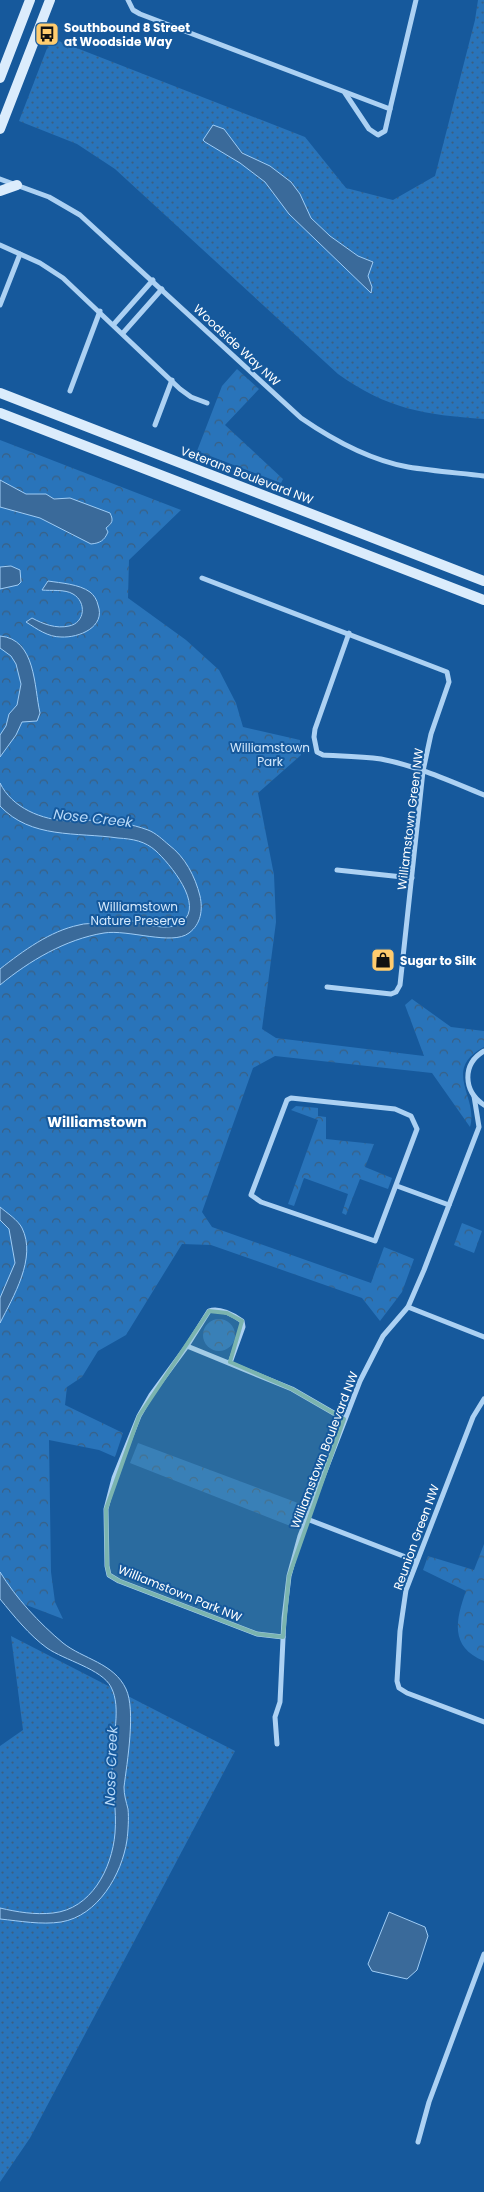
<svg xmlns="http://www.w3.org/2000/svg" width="484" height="2192" font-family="Poppins,sans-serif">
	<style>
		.grass { fill: url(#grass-dots) }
		.park { fill: url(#park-crowns) }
		.water { fill: #3a6a9a; stroke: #9fccf5 }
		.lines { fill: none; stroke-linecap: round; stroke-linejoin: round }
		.minor { stroke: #acd1f3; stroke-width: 5 }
		.secondary { stroke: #dbecfc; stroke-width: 10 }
		.marked { fill: #7bb4af; fill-opacity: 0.2; stroke: #7bb4af; stroke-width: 4; stroke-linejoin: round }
		.labels { text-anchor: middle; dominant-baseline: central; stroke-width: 4; stroke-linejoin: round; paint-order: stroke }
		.poi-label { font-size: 12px; font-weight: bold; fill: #fff; stroke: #16599c; text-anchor: start }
		.street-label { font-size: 12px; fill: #fff; stroke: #16599c }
		.park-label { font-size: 12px; fill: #d4e9fd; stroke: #16599c }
		.water-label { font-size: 14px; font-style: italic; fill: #b9daf9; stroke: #16599c }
		.neighbourhood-label { font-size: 14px; font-weight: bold; fill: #fff; stroke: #16599c }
	</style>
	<defs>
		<pattern id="grass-dots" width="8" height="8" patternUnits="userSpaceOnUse" patternTransform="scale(1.25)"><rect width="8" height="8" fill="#2974ba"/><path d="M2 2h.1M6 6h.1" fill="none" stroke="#3a6083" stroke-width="1.8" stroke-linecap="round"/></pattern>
		<pattern id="park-crowns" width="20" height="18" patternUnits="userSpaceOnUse" patternTransform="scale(1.25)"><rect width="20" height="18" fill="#2974ba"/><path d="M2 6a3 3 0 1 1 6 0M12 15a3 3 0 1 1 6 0" fill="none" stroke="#3a6083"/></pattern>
	</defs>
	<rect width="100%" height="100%" fill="#16599c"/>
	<!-- grass -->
	<g class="grass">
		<path d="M478,0H484V419C425,415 387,409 338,374L115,169L77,144L19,121L51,38L305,137L346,188L393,200L435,176L475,20Z"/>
		<path d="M11,1636L235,1751L30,2138L0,2182V1746L23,1730Z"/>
	</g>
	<!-- park -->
	<g class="park">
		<path d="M237,369L259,389L225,425L283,479L281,483L197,451L222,386Z"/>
		<path d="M0,440L181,510L129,560L128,598L186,640L219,670L236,703L243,727L300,740L301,755L258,793L274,875L276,922L262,1029L276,1038L424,1056L405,1005L412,999L451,1027L484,1031V1047C441,1070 479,1097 470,1127L432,1073L275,1056L253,1068L202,1212L212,1227L371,1283L384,1247L414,1259L402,1292L380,1321L362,1298L211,1245L182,1244L126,1335L98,1351L82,1377L67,1387L65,1405L123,1433L115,1457L99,1450L49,1440L51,1572L55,1602L63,1619L0,1595Z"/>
		<path d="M296,1106L318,1108V1116L326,1117V1139L374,1144L365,1167L392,1178L388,1189L360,1179L346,1215L342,1213L348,1194L304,1178L294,1206L288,1204L318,1120L291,1110Z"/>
		<path d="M462,1223L482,1231L474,1253L454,1245Z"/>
		<circle cx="219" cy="1335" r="16"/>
		<path d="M138,1443L306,1506L298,1529L130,1463Z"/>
		<path d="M484,1544V1661C449,1647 456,1619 466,1591L423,1570L428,1556L474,1570Z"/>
	</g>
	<!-- water -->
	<g class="water">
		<path d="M213,125L224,129L242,153L270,166L291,182L300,194L311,218L330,236L358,256L373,262L368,276L372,287L371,293L289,214L265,182L240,163L205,142L203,140Z"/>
		<path d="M0,480L26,494H46L54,499L70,498L110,513C114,521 112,523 106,528L108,532C104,541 100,543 91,544L40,518L0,507Z"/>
		<path d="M11,566L20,570L21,582L18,585L0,589V567Z"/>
		<path d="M48,581C61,583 79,584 90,592C94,595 97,600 98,605C106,627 79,638 61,637C48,637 37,629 26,622L32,618C43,624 56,629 69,626C85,623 87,602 73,594C65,589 51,591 42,590Z"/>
		<path d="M0,636C36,639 34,687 40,713L37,721L22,722L16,735L0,757V735L6,726L9,714L17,705L21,684L16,664L11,656L0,648Z"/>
		<path d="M0,783C12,808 42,820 69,821C78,821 87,820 96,820C112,821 132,824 148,830C156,833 163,840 169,845C185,857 195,876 200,896C203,910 201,924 189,933C172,946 128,929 104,933C66,939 29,961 0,985V969C23,951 50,931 79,925C85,923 92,924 98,923C102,922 105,920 109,919C133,916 163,936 182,922C205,905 169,863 156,851C145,841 133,839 118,838C76,832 31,839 0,806Z"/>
		<path d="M0,1207C7,1213 18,1220 22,1228C37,1258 13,1297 0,1323V1298L15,1263L9,1229L0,1220Z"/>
		<path d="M0,1572C16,1598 39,1623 63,1643C83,1659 114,1663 126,1689C136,1710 127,1763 124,1787C124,1795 126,1801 128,1809C129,1818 128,1832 127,1840C122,1874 98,1916 61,1922C41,1925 20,1921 0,1919V1908C17,1912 35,1915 53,1913C91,1909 112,1869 115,1833C117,1810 112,1786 112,1762C112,1739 122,1708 111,1687C102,1669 64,1660 47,1648C29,1635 14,1616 0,1599Z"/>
		<path d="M389,1912L425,1927L428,1936L417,1970L407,1979L372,1971L368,1964Z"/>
	</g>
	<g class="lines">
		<!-- minor -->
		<g class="minor">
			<path d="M128,0L133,10L140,14L390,109L416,0"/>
			<path d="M345,93L369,129L378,135L385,131L390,109"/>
			<path d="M0,179L49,197L80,215L301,418C333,440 369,460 408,467C433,471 459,473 484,476"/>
			<path d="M0,245L40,263L63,278L180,389L191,397L207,403"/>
			<path d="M0,305L20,254"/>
			<path d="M114,324L153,280"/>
			<path d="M123,333L162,289"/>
			<path d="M70,391L100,311"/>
			<path d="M155,425L172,380"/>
			<path d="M202,578L447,672L449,682L431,734L423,771L400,985L396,992L391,994L327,987"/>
			<path d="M349,633L315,729L314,737L317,752L323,755C342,756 362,756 381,759C417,766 450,781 484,795"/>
			<path d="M337,870L412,878"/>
			<path d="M484,1051C462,1064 463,1091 484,1105"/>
			<path d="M291,1098L395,1109L411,1116L417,1129L375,1241L261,1202L251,1195L287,1100Z"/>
			<path d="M397,1186L449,1205"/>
			<path d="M408,1307L484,1337"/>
			<path d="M187,1346L209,1311C219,1307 234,1315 242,1321L243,1327L230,1363"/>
			<path d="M484,1399L473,1417L406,1590L400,1631L397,1681L399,1688L407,1693L484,1722"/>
			<path d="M307,1519L416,1561"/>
			<path d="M283,1637L257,1634L119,1581L109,1575L107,1566L106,1509L114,1478L139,1416L151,1395L187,1346L292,1389L344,1419"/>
			<path d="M277,1744L275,1717L280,1702L284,1618L289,1576L300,1536L360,1381L383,1336L408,1307L424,1270L479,1127L474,1096"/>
			<path d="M418,2142L429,2102L484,1954"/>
		</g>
		<!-- secondary -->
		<g class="secondary">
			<path d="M0,78L30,0"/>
			<path d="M0,129L50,0"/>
			<path d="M0,191L17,185"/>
			<path d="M0,393L484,581"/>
			<path d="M0,413L484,600"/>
		</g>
	</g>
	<!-- marked area -->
	<path class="marked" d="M209,1311L227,1313L242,1321L230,1362L292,1389L344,1419L289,1576L283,1637L257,1634L119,1581L109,1575L107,1566L106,1509L139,1416Z"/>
	<!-- icons -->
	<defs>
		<g id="bus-square" transform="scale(1.25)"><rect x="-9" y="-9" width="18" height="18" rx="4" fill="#ffcc6e" stroke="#16599c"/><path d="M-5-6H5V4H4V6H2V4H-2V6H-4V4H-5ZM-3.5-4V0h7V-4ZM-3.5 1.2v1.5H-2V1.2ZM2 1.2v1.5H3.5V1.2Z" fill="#111"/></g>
		<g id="shop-square" transform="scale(1.25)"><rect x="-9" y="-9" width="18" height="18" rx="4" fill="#ffcc6e" stroke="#16599c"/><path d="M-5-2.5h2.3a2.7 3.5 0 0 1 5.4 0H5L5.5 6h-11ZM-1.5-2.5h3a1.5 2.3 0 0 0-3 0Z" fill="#111"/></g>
	</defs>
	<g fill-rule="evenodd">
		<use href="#bus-square" x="47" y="34"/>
		<use href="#shop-square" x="383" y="960"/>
	</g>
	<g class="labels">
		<!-- poi labels -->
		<g class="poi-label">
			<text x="64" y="27">Southbound 8 Street<tspan x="64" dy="14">at Woodside Way</tspan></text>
			<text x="400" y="960">Sugar to Silk</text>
		</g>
		<!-- street labels -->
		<g class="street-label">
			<text transform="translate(237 345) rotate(43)">Woodside Way NW</text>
			<text transform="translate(247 475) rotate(21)">Veterans Boulevard NW</text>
			<text transform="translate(410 819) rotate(-83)">Williamstown Green NW</text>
			<text transform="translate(324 1450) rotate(-69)">Williamstown Boulevard NW</text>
			<text transform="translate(416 1537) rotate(-70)">Reunion Green NW</text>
			<text transform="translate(180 1593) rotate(22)">Williamstown Park NW</text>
		</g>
		<!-- park labels -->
		<g class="park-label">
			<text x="270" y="747">Williamstown<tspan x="270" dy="14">Park</tspan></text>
			<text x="138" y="906">Williamstown<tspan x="138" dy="14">Nature Preserve</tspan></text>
		</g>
		<!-- water labels -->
		<g class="water-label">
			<text transform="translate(93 818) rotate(6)">Nose Creek</text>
			<text transform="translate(111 1766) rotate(-88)">Nose Creek</text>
		</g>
		<!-- neighbourhood labels -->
		<g class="neighbourhood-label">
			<text x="97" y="1122">Williamstown</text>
		</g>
	</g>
</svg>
